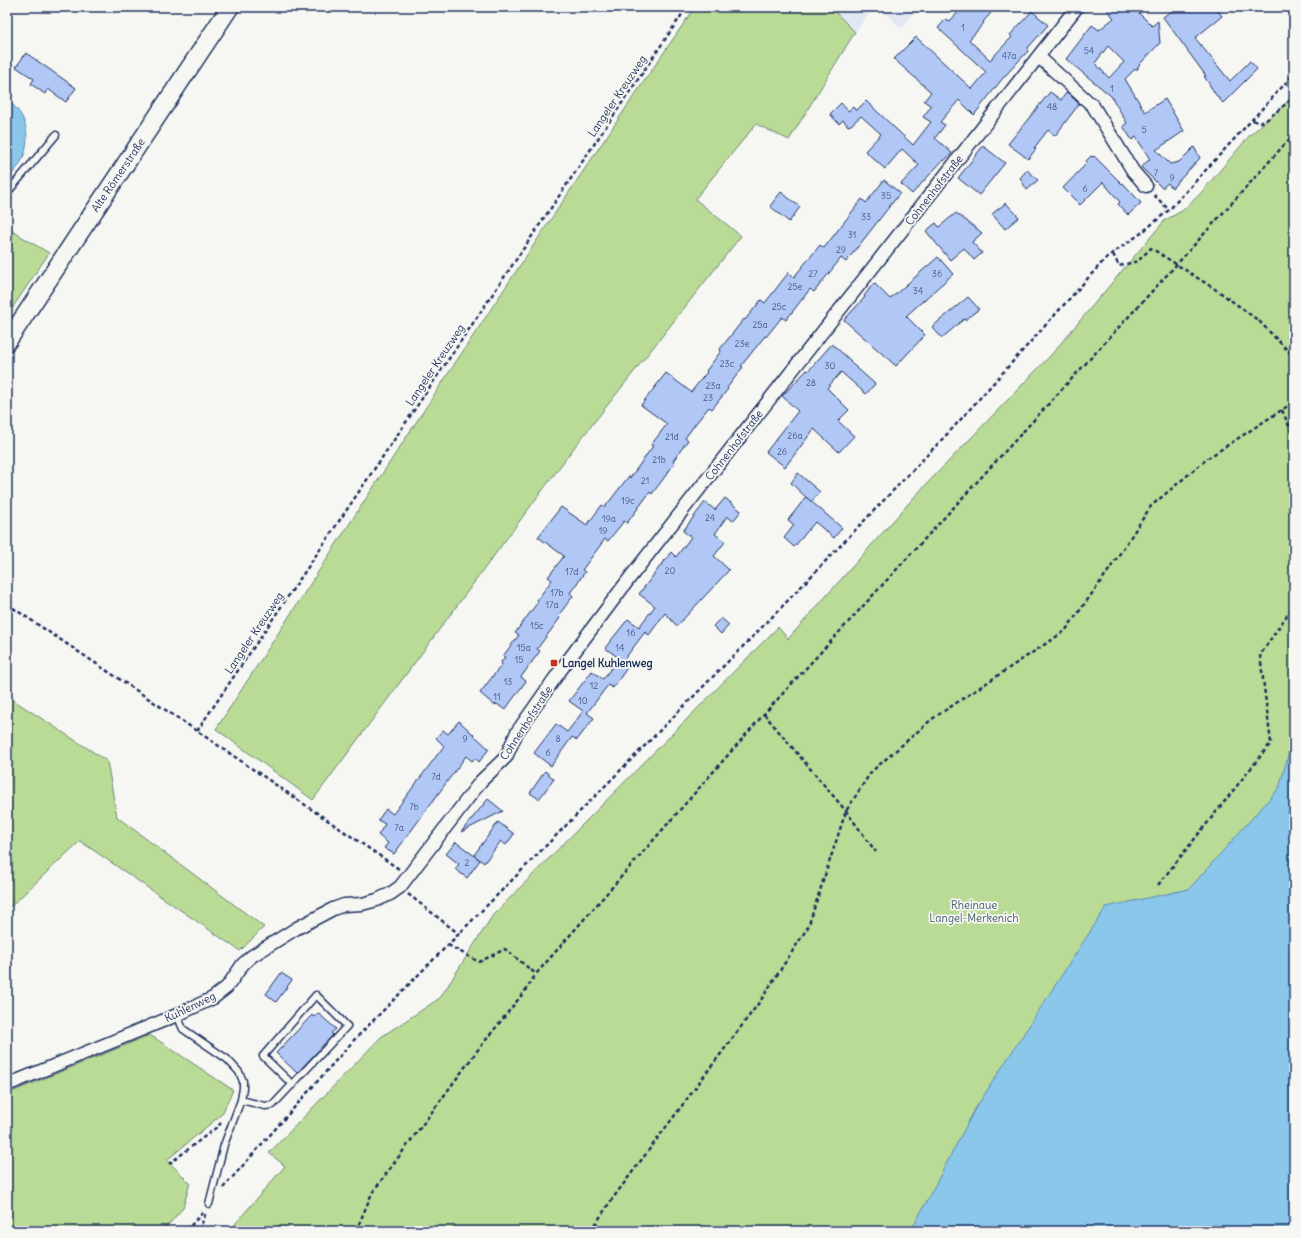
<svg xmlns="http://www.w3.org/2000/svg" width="1301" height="1238" font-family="Delius,sans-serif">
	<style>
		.built { fill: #e1e8f3 }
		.green { fill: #badb95; stroke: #6a857a }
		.water { fill: #8ac7eb; stroke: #5e8ab3 }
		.building { fill: #b1c8f6; stroke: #1b2f5e; fill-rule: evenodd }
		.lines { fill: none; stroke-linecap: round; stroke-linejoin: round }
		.lane-casing { stroke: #1b2f5e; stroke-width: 9 }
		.street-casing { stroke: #1b2f5e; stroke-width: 15 }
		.secondary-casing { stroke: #1b2f5e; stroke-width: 20 }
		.path { stroke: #1b2f5e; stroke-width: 2.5; stroke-dasharray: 4 3; stroke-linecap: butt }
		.lane { stroke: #f6f6f2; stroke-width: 6 }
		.street { stroke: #f6f6f2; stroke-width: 12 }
		.secondary { stroke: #f6f6f2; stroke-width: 17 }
		.poi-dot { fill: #c8321e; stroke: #f6f6f2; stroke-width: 1.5 }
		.labels { text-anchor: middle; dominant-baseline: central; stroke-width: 3.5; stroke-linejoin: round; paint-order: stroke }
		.number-label { font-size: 9px; fill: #405584 }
		.street-label { font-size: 11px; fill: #1b2f5e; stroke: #f6f6f2 }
		.poi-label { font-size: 11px; font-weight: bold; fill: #1b2f5e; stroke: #f6f6f2; text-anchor: start }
		.park-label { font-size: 11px; fill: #435a6c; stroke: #f6f6f2 }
	</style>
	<rect width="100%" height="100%" fill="#f6f6f2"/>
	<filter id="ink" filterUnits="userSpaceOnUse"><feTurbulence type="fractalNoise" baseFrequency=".025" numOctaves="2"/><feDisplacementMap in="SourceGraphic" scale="8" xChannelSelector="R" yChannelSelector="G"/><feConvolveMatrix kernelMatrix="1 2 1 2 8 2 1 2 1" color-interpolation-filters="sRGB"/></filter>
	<g filter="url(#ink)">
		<!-- built -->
		<g class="built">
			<path d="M830,7H874L855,32Z"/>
			<path d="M879,7H917L902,29Z"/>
		</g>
		<!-- green -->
		<g class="green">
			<path d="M695,7H830L855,32L789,140L756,124L695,199L741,236L573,449L313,800L216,729C373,487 531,245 695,7Z"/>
			<path d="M1294,96V1231H229L285,1166L269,1153L381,1037L440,998L493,915L778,627L788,639L917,494L1051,355L1165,220L1182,211L1200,194L1250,135Z"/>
			<path d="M7,228L49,253L7,316Z"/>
			<path d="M7,696L107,761L117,817L264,927L240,951L80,841L10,907L7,905Z"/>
			<path d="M150,1035L233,1090L222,1114L167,1160L190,1183L183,1208L163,1231H7V1094Z"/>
		</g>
		<!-- water -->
		<g class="water">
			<path d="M7,101C35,117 32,161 7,178Z"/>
			<path d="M1294,734V1231H911L975,1109L1106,907L1189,889L1279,788Z"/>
		</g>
		<!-- building -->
		<g class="building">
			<path d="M963,7H996L983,22L984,23L969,40L990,60L1012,37L1010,35L1032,11L1048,25L1027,49L1028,51L1003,78L974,115L959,100L940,122L945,125L935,138L952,153L944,161L943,160L912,194L901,184L919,165L902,149L885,169L865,151L881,134L861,116L851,125L848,126L843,120L839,124L830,114L841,103L848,111L853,107L856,111L866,101L913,145L931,122L923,117L931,106L924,101L931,92L894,59L916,37L972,89L986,72L938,28L946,19L949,22Z"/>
			<path d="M1105,7H1133L1152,26L1158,21L1160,43L1138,66V69H1135L1125,79L1145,112L1165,99L1184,131L1156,150L1170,164L1179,162L1194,147L1200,158L1172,188L1168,183L1162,188L1141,167L1150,159L1136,137L1132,140L1123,126L1127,123L1111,96L1066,59L1092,25L1099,30L1114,18ZM1108,46L1124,62L1109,78L1095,63Z"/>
			<path d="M1177,7H1215L1222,16L1195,38L1230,81L1250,61L1257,69L1223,103L1216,95L1204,76H1206L1163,17Z"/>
			<path d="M26,53L76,88L66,102L48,89L45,94L31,84L34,79L16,67Z"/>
			<path d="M1050,92L1061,100L1067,92L1079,104L1055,136L1048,130L1034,148L1036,149L1028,159L1008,144Z"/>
			<path d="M983,146L1005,163L979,195L958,178Z"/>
			<path d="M1091,156L1093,157L1094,156L1122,184L1123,183L1141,203L1128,215L1118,204L1120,202L1103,182L1080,205L1063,188L1087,163L1086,161Z"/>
			<path d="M1027,170L1038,180L1027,190L1020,178Z"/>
			<path d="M884,180L900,193L846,262L841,258L814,292L810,289L786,320L782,317L766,337L765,336L741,366L743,367L727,388L728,389L712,409L709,407L696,423L685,438L688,440L673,461L675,463L652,494L650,492L627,523L624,521L608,541L605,539L582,570L585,572L570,593L573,596L558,616L560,618L537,649L540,651L521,677L526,681L505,710L497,704L494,705L480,693L502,664L501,662L505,657L503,656L519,635L515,633L538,602L537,600L552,580L548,577L564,556L538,537L561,507L587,525L602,505L605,507L629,476L630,478L638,467L653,446L651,445L667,424L641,405L666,373L691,392L707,372L706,371L721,351L720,349L744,319L745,320L761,300L765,303L789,272L794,277L820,245L824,248L862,199L866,203Z"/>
			<path d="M781,192L800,207L789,222L770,206Z"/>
			<path d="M1006,203L1019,217L1005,229L992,214Z"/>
			<path d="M956,213L982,233L972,242L982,253L974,260L964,248L950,260L926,231L936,223L939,227Z"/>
			<path d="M938,257L953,274L906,316L925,335L896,366L844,320L865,297L864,296L874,283L890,299Z"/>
			<path d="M968,297L979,309L965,320L964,319L942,338L932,327Z"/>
			<path d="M832,344L851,361L850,362L875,384L866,394L841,372L827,388L849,410L838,421L854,436L839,452L814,429L785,467L766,452L798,411L782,396L807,370L808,371Z"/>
			<path d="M798,473L820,492L811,502L791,483Z"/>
			<path d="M806,497L842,528L834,538L815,522L794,547L784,538L794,525L788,520Z"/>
			<path d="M725,498L741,511L733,521L727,516L715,534L725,542L714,556L729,570L677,626L665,613L649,635L645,632L623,661L629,665L613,688L608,685L587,713L594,718L577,740L572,737L551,766L534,753L556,724L567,732L575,722L583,711L569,701L592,671L603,679L619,658L605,648L628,619L639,627L655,606L639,594L671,552L676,557L691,537L683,531L705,502L715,510Z"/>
			<path d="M721,618L729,625L721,634L713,626Z"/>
			<path d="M459,721L489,749L479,762L475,758L472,761L466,756L394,854L384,848L388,843L378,835L385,824L378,820L386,809L393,814L444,746L436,738L443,730L448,734Z"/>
			<path d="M545,771L554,779L539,799L530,793Z"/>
			<path d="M488,799L503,811L461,832Z"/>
			<path d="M498,822L514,834L506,845L501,841L484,863L474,855Z"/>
			<path d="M456,842L480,860L467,878L455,869L459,864L446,854Z"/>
			<path d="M281,973L292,980L276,1002L266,994Z"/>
			<path d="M318,1013L336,1029L331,1033L333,1035L297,1073L276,1053L312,1015L314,1017Z"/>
		</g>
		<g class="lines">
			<!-- lane casing -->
			<g class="lane-casing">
				<g id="lane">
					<path d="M7,193L56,135"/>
					<path d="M177,1015L183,1029L227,1059L239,1072L243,1081V1088L241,1100L224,1145L209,1204"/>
					<path d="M241,1100L265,1106L273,1105L347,1026L316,995L263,1056L293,1085"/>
				</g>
			</g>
			<!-- street casing -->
			<g class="street-casing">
				<g id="street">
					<path d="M1039,57L1093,106L1133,171L1146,186"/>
					<path d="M7,1085L177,1015L213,998L227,987L243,964L252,956L297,928L333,909L344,905L362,904L377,900L390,894L400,887L481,781L506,757L517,732L560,671L632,575L1077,7"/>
				</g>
			</g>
			<!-- secondary casing -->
			<g class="secondary-casing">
				<path id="secondary" d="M7,342L230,7"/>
			</g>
			<!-- path -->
			<g class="path">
				<path d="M1253,120L1257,122H1264L1294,97"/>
				<path d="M1154,195L1169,210"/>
				<path d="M1113,254L1119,266L1138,261L1151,248L1221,293L1259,321L1294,357"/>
				<path d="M1282,410L1294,437"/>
				<path d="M7,604L197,731L399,869"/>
				<path d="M764,714L846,811L876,852"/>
				<path d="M197,731L687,7"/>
				<path d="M1158,885L1271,743L1260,655L1294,605"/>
				<path d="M408,894L459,934"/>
				<path d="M448,945L479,962L505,949L536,974L764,714L1177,264L1294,134"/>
				<path d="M169,1164L217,1127L221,1123"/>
				<path d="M223,1188L354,1040L773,616L952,429L1107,257L1140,234L1169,210L1294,74"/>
				<path d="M186,1231L203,1212"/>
				<path d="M199,1231L206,1212"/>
				<path d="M356,1231L372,1193L477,1051L525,991L536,974"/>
				<path d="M591,1231L610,1202L761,1000L808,927L846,811L871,772L932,719L1065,631L1109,570L1151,506L1208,458L1294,402"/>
			</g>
			<!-- lane -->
			<use href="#lane" class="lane"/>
			<!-- street -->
			<use href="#street" class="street"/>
			<!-- secondary -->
			<use href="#secondary" class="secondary"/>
		</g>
	</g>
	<!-- markers -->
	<rect class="poi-dot" x="550" y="659" width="8" height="8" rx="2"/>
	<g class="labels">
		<!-- number labels -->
		<g class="number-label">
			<text x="963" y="27">1</text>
			<text x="1089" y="50">54</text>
			<text x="1009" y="55">47a</text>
			<text x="1112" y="88">1</text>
			<text x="1052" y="106">48</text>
			<text x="1144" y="129">5</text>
			<text x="1156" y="172">7</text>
			<text x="1172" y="177">9</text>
			<text x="1085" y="188">6</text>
			<text x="886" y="195">35</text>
			<text x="866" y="216">33</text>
			<text x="852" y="234">31</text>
			<text x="841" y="249">29</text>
			<text x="813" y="273">27</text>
			<text x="937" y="273">36</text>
			<text x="795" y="286">25e</text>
			<text x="918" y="290">34</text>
			<text x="779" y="306">25c</text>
			<text x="760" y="324">25a</text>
			<text x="742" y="343">23e</text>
			<text x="727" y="363">23c</text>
			<text x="830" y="365">30</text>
			<text x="811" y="382">28</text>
			<text x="713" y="385">23a</text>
			<text x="708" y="397">23</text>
			<text x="795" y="435">26a</text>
			<text x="672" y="436">21d</text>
			<text x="782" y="451">26</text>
			<text x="659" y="459">21b</text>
			<text x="645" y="480">21</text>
			<text x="628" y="500">19c</text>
			<text x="710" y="517">24</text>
			<text x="609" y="518">19a</text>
			<text x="603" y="530">19</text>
			<text x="670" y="570">20</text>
			<text x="572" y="571">17d</text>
			<text x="557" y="592">17b</text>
			<text x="552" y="604">17a</text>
			<text x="537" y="625">15c</text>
			<text x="631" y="632">16</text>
			<text x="524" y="647">15a</text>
			<text x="620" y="647">14</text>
			<text x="519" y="659">15</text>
			<text x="508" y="681">13</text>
			<text x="594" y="685">12</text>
			<text x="497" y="696">11</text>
			<text x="583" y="700">10</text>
			<text x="465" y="738">9</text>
			<text x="558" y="738">8</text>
			<text x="548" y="752">6</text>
			<text x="436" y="776">7d</text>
			<text x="414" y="806">7b</text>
			<text x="399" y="827">7a</text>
			<text x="467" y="862">2</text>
		</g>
		<!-- street labels -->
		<g class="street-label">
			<text transform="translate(617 96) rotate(-56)">Langeler Kreuzweg</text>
			<text transform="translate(118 175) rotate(-56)">Alte Römerstraße</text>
			<text transform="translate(934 190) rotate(-52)">Cohnenhofstraße</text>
			<text transform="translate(435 365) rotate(-56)">Langeler Kreuzweg</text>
			<text transform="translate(734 445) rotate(-52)">Cohnenhofstraße</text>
			<text transform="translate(254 633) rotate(-56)">Langeler Kreuzweg</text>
			<text transform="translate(526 723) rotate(-57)">Cohnenhofstraße</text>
			<text transform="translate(190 1007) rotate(-26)">Kuhlenweg</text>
		</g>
		<!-- poi labels -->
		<g class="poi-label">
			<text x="562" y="663">Langel Kuhlenweg</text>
		</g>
		<!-- park labels -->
		<g class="park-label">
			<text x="974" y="905">Rheinaue<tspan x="974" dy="13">Langel-Merkenich</tspan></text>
		</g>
	</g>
	<!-- margin -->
	<rect width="1301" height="1238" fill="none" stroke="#f6f6f2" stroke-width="24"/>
	<rect x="12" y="12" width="1277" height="1214" fill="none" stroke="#1b2f5e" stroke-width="1.5" filter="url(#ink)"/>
</svg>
